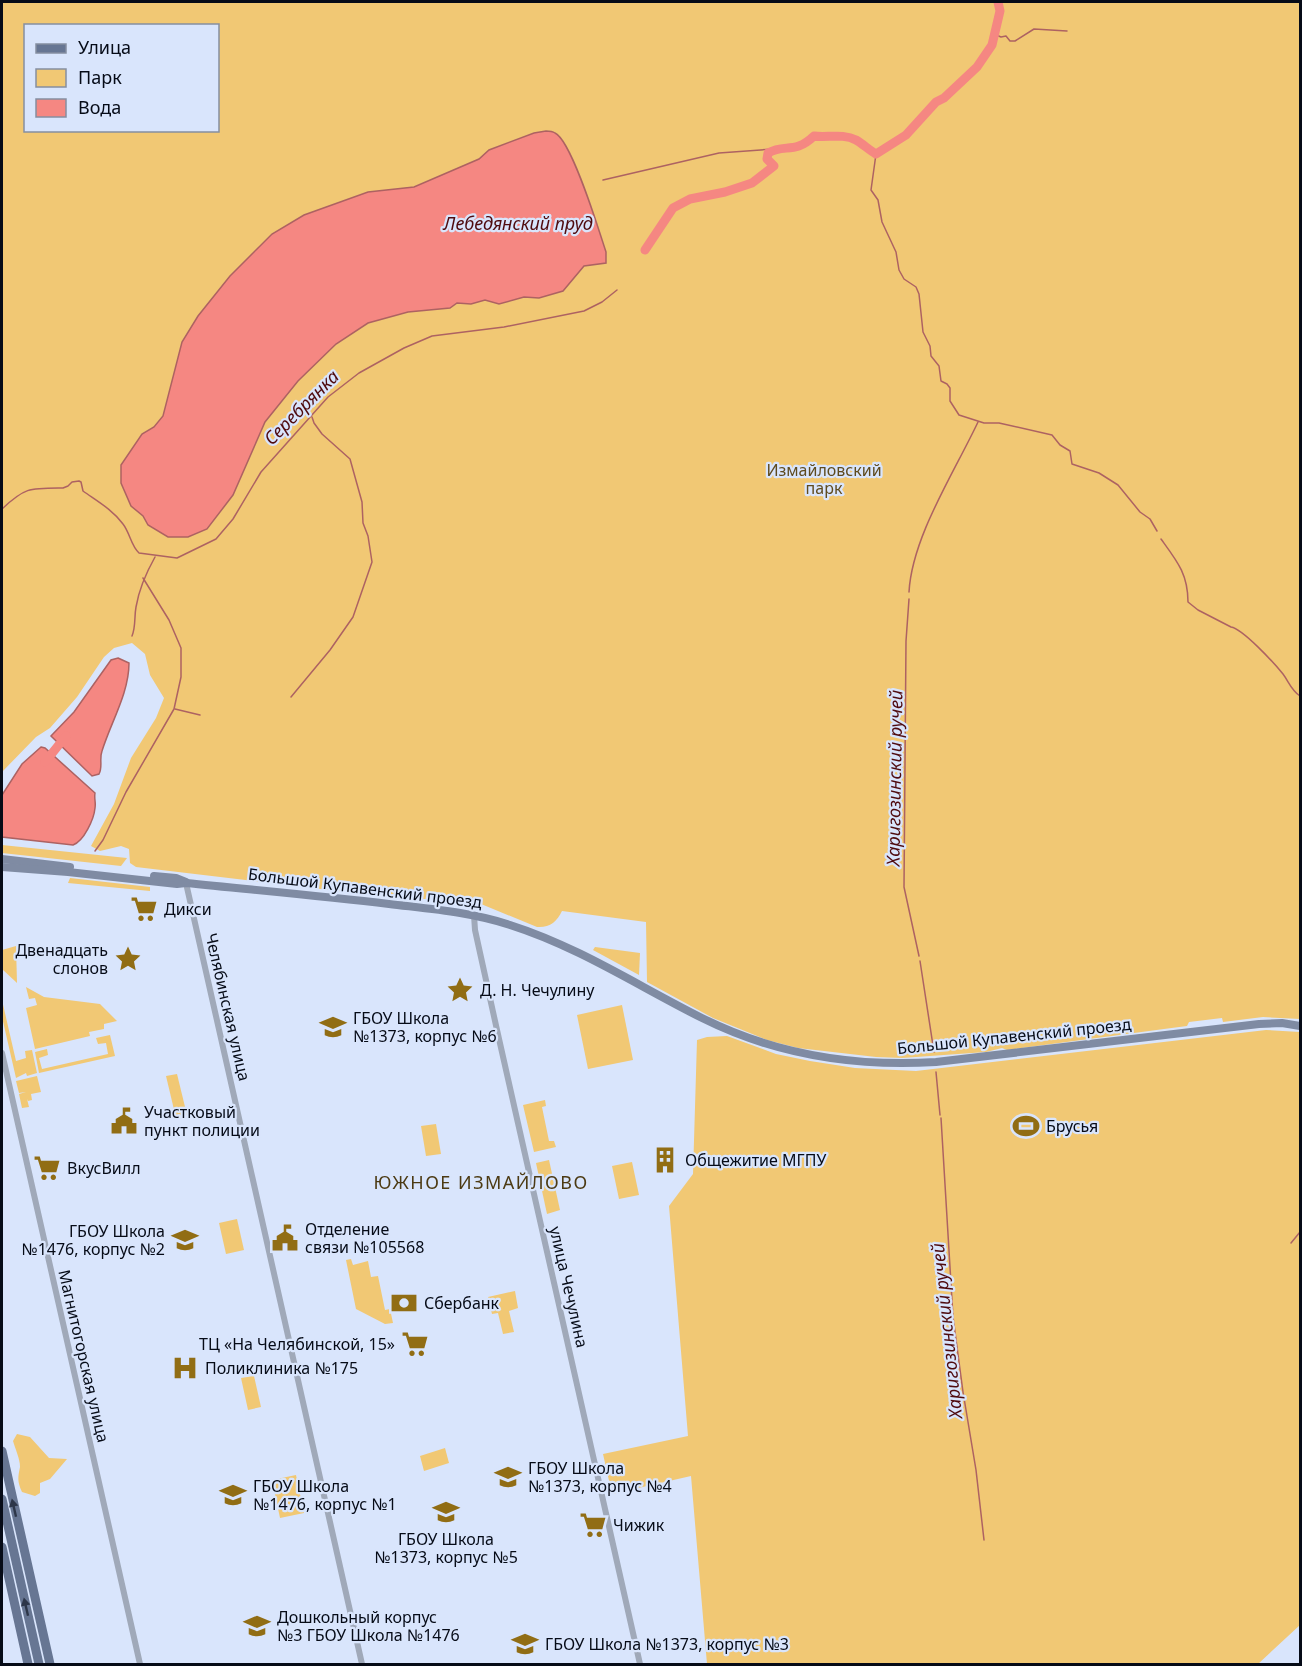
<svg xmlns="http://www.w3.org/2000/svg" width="1302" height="1666" font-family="'Noto Sans',sans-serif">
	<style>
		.green { fill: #f1c874; fill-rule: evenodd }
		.water { fill: #f58782; stroke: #ad6262; stroke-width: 1.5 }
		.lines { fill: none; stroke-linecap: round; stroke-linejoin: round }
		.stream { stroke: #ad6262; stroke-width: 1.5 }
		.river { stroke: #f58782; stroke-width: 9 }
		.minor { stroke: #a0a9b9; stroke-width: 6 }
		.secondary { stroke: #7f8ba3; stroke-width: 8 }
		.primary { stroke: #677693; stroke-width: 9 }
		.oneway { fill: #2d3649 }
		.labels { text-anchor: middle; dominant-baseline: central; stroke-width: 4.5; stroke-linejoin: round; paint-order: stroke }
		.park-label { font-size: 16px; fill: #5f4b1f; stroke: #d9e5fc }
		.street-label { font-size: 16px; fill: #060b17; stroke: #d9e5fc }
		.poi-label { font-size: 16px; fill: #060b17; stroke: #d9e5fc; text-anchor: start }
		.water-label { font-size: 18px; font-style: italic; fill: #4f0b0f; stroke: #d9e5fc }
		.neighbourhood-label { font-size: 18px; letter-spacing: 1.5px; fill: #4c3a13; stroke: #d9e5fc }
	</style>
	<rect width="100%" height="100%" fill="#d9e5fc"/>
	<!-- green -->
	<g class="green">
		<path d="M2,2H1300V1019L1263,1017L1223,1022L1222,1018L1189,1022L1187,1026L1164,1029L1007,1050L1002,1048L986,1052L902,1058L876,1057L798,1048L767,1040L713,1018L647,982L646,922L562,911C557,922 549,928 537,927L469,899H404L136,867L130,863L129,849L121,846L100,851L91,846L114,804L131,758L156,718L164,698L150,675L145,654L132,643L114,648L104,657L77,697L50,728L36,737L2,772ZM26,26H218V130H26Z"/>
		<path d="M2,845L127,858L121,866L2,853Z"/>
		<path d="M70,878L150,887V891L68,883Z"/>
		<path d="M16,946L17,983L2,969V950Z"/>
		<path d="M595,947L640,953L639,975L593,950Z"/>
		<path d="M26,987L44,997L100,1004L117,1021L104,1024V1029L89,1032L90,1036L35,1049L26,1008L37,1005L35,998L29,999Z"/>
		<path d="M2,1000L16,1061L26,1058L25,1051L32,1050L37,1073L27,1076L26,1073L16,1078L2,1017Z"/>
		<path d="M622,1005L633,1060L588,1069L577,1015Z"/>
		<path d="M1266,1030L1300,1032V1625L1258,1664H707L691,1476L612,1494L603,1454L688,1436L669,1206L693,1174L697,1040L707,1037L727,1036L776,1054L810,1061L855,1068L916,1071Z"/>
		<path d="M110,1035L115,1056L39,1073L35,1052L47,1049L48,1055L39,1058L42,1069L108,1054L106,1043L98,1044L96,1038Z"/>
		<path d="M177,1074L187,1115L176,1118L166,1076Z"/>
		<path d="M37,1076L41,1092L31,1094L32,1100L28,1101L27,1099L29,1107L22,1108L19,1094L26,1092L19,1093L16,1081Z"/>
		<path d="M545,1100L546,1106L542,1107L549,1141H554L556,1147L534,1152L523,1105Z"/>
		<path d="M436,1124L441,1154L426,1156L421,1126Z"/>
		<path d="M549,1160L560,1210L547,1214L536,1163Z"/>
		<path d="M632,1162L639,1195L619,1199L612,1166Z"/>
		<path d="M237,1219L244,1250L226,1254L219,1223Z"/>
		<path d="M351,1259L353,1265L368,1261L371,1277L378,1276L385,1310L390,1309L393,1323L385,1324L356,1309L346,1260Z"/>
		<path d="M515,1291L518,1308L509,1311L514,1332L503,1334L498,1313L492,1314L488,1297Z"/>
		<path d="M254,1376L261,1407L248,1410L241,1378Z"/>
		<path d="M17,1434L30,1437L49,1458L67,1459L50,1479L40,1483V1493L35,1496L22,1492C17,1481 18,1477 20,1467C20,1459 15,1448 13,1441Z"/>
		<path d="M445,1448L449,1463L424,1471L420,1456Z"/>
		<path d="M296,1475L304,1513L280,1518L272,1480Z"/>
	</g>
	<!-- water -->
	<g class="water">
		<path d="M546,131C549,131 552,131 555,133C572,141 599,231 606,252V263L584,266L563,291L539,298L524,297L499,304L485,300L471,304L457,303L450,308L408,312L368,323L336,344L298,381L265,422L233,495L207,529L188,537H168L148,525L143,516L131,506L121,483V465L142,434L154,427L163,416L182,342L198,316L230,276L272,234L304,215L368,192L414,187L479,159L489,150L534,133Z"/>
		<path d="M118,658L129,663C129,693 111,722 102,751C99,759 103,767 99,774L92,776L51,736L74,712L111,660Z"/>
		<path d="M41,747L45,748L95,793C94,799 96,802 95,808C94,819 84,841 73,845L2,837V795L22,764Z"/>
	</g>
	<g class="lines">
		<!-- stream -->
		<g class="stream">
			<path d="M994,34L1001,37L1006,36L1010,41H1015L1034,29L1067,31"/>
			<path d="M876,154L871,190L878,200L882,222L896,252L899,270L904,279L916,287L919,294L923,332L930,346L931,356L939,366L941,381L947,384L950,388V401L959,415L984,423H999L1052,435L1060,445L1070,451L1072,464L1099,473L1118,485L1140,512L1150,519L1157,531"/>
			<path d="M603,180L719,153L774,149"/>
			<path d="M2,509C25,487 30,488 63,488L68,486L72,482L79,481L81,482L83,491C97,501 113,510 123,524C130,533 131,546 139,553L177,558L216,539L233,519L261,472L328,397L359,373L404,348L432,336L504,327L584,311L602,302L617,290"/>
			<path d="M1161,539C1177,561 1188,574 1188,602L1198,610L1231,627C1243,629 1274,663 1283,674C1289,682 1291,690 1300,696"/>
			<path d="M909,592C912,537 954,473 978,422"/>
			<path d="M909,599L906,641L904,887L919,956"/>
			<path d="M132,636C136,626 134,618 136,607C139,589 146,573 155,557"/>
			<path d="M291,697L330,650L353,617L372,562L368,536L363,523L362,502L350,459L322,434L314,423L312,417"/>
			<path d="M175,709L200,715"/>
			<path d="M95,851L103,840L126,792L174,709L181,677V648L169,620L143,578"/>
			<path d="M920,961L934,1052"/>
			<path d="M936,1072L940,1115"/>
			<path d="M941,1118L953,1317L963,1392L976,1470L984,1540"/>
			<path d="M1291,1243L1300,1232"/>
		</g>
		<!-- river -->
		<g class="river">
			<path d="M645,250L673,208L690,199L725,192L752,183L774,166L767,159L768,153C785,143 794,155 814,136C827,138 843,133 856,140C863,144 869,150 876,154L906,135L936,102L944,98L977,67L992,45L1000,11L998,2"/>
			<path d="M45,762L66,736"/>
		</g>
		<!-- minor -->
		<g class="minor">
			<path d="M186,883L362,1664"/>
			<path d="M474,915L475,930L497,1030L640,1664"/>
			<path d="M2,1053L140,1664"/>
		</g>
		<!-- secondary -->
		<g class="secondary">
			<path d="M2,859L70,867"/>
			<path d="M2,867L68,872L177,884L186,883C254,890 322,896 389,904C430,909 471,912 510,925C579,947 638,986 702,1018C774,1054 855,1067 936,1062L1259,1024L1282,1023L1300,1026"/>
			<path d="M154,876L176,878L186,882"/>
		</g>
		<!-- primary -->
		<g class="primary">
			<path d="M2,1451L50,1664"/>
			<path d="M2,1499L39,1664"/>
			<path d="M2,1547L28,1664"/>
		</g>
	</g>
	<!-- one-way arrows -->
	<defs><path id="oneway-solid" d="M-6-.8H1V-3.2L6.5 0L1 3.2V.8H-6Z" transform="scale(1.5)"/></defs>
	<g class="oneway">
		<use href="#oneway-solid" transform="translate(14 1508) rotate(-103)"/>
		<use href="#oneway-solid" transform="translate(26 1607) rotate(-103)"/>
	</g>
	<!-- icons -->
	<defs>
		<g id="supermarket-bare" transform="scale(2.07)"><path d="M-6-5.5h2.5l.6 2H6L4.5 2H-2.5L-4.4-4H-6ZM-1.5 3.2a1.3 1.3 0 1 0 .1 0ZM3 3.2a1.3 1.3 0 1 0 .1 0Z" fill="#916d14" stroke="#d9e5fc" stroke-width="2.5" paint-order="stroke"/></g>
		<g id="sight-bare" transform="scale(2.07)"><path d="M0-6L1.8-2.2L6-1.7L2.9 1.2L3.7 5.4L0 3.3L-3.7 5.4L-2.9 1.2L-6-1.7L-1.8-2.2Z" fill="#916d14" stroke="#d9e5fc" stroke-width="2.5" paint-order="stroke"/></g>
		<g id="school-bare" transform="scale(2.07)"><path d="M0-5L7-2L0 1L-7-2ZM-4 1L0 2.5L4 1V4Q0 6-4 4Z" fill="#916d14" stroke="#d9e5fc" stroke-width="2.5" paint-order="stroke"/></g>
		<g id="civic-bare" transform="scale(2.07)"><path d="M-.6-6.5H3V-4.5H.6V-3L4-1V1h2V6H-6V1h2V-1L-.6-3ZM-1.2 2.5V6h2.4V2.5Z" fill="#916d14" stroke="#d9e5fc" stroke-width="2.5" paint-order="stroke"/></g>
		<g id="stadium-bare" transform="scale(2.07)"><path d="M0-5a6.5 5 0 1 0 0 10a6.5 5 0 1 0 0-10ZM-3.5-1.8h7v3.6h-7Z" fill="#916d14" stroke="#d9e5fc" stroke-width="2.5" paint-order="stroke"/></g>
		<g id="building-bare" transform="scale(2.07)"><path d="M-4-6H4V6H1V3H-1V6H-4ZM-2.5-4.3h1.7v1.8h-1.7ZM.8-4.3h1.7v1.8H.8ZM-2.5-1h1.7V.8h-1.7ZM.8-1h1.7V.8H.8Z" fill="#916d14" stroke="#d9e5fc" stroke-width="2.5" paint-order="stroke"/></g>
		<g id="bank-bare" transform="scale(2.07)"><path d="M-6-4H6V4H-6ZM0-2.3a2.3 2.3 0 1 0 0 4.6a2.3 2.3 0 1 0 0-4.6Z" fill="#916d14" stroke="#d9e5fc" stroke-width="2.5" paint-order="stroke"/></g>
		<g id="hospital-bare" transform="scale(2.07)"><path d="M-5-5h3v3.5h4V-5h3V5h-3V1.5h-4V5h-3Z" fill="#916d14" stroke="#d9e5fc" stroke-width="2.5" paint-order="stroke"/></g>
	</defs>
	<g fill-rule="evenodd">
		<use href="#supermarket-bare" x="144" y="909"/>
		<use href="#sight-bare" x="128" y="959"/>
		<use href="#sight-bare" x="460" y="990"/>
		<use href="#school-bare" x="333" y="1027"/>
		<use href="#civic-bare" x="124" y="1121"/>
		<use href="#stadium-bare" x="1026" y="1126"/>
		<use href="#building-bare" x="665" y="1160"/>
		<use href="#supermarket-bare" x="47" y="1168"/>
		<use href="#civic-bare" x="285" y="1238"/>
		<use href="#school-bare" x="185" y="1240"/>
		<use href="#bank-bare" x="404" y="1303"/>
		<use href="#supermarket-bare" x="415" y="1344"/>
		<use href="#hospital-bare" x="185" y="1368"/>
		<use href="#school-bare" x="508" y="1477"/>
		<use href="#school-bare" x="233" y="1495"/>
		<use href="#school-bare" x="446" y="1512"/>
		<use href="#supermarket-bare" x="593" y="1525"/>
		<use href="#school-bare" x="257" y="1626"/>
		<use href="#school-bare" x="525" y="1644"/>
	</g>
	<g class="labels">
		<!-- park labels -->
		<g class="park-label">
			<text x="824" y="470">Измайловский<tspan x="824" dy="18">парк</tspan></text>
		</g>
		<!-- street labels -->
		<g class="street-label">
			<text transform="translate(365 888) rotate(7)">Большой Купавенский проезд</text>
			<text transform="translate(228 1007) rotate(77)">Челябинская улица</text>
			<text transform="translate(1014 1036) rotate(-6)">Большой Купавенский проезд</text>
			<text transform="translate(569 1287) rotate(77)">улица Чечулина</text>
			<text transform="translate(84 1356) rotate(77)">Магнитогорская улица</text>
		</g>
		<!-- poi labels -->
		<g class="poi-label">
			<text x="164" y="909">Дикси</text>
			<text x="108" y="950" text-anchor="end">Двенадцать<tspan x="108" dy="18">слонов</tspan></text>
			<text x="480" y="990">Д. Н. Чечулину</text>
			<text x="353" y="1018">ГБОУ Школа<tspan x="353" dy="18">№1373, корпус №6</tspan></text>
			<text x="144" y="1112">Участковый<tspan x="144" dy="18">пункт полиции</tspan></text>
			<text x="1046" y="1126">Брусья</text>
			<text x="685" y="1160">Общежитие МГПУ</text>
			<text x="67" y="1168">ВкусВилл</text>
			<text x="305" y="1229">Отделение<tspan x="305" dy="18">связи №105568</tspan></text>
			<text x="165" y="1231" text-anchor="end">ГБОУ Школа<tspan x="165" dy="18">№1476, корпус №2</tspan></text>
			<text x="424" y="1303">Сбербанк</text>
			<text x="395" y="1344" text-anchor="end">ТЦ «На Челябинской, 15»</text>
			<text x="205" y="1368">Поликлиника №175</text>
			<text x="528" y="1468">ГБОУ Школа<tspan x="528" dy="18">№1373, корпус №4</tspan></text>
			<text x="253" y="1486">ГБОУ Школа<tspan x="253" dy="18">№1476, корпус №1</tspan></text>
			<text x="613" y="1525">Чижик</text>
			<text x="446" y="1539" text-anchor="middle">ГБОУ Школа<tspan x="446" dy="18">№1373, корпус №5</tspan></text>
			<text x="277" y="1617">Дошкольный корпус<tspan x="277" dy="18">№3 ГБОУ Школа №1476</tspan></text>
			<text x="545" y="1644">ГБОУ Школа №1373, корпус №3</text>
		</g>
		<!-- water labels -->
		<g class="water-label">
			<text x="518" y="223">Лебедянский пруд</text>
			<text transform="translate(301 407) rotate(-45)">Серебрянка</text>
			<text transform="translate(894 778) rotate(-89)">Харигозинский ручей</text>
			<text transform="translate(946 1331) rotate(-96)">Харигозинский ручей</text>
		</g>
		<!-- neighbourhood labels -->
		<g class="neighbourhood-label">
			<text x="481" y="1182">ЮЖНОЕ ИЗМАЙЛОВО</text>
		</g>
	</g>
	<!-- border -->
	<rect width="1302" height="1666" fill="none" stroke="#060b17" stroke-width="6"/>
	<!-- legend -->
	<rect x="24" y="24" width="195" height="108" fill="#d9e5fc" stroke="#858ea0" stroke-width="1.5"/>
	<rect x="36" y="44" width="30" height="9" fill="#677693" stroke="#858ea0" stroke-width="1.5"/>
	<text x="78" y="54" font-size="18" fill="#060b17">Улица</text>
	<rect x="36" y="69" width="30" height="18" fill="#f1c874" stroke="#858ea0" stroke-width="1.5"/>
	<text x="78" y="84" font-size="18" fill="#060b17">Парк</text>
	<rect x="36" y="99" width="30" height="18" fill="#f58782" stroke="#858ea0" stroke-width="1.5"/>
	<text x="78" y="114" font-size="18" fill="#060b17">Вода</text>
</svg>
